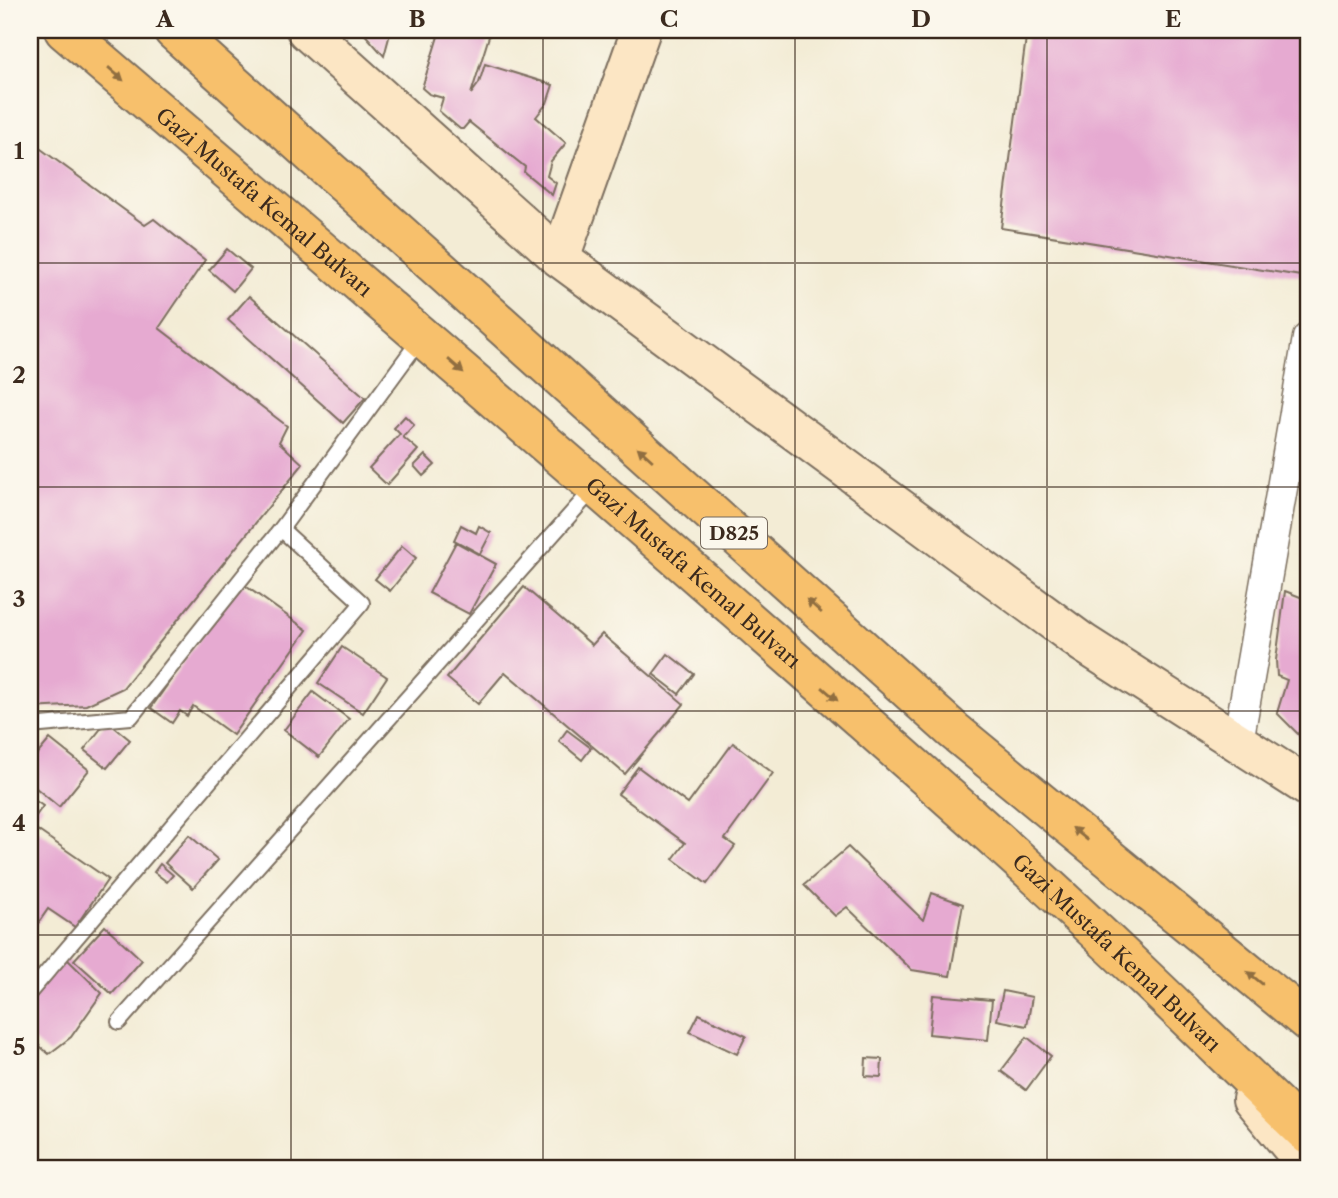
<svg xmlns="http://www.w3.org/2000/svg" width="1338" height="1198" font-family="'Libre Caslon Text',serif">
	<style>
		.building { fill: #e6aad1 }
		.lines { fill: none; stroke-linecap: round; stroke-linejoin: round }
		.lane-casing { stroke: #7b6e5e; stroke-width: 18 }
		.street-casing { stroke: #7b6e5e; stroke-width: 33 }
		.secondary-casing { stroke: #7b6e5e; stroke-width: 42 }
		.highway-casing { stroke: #7b6e5e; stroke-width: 42 }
		.lane { stroke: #fff; stroke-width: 14 }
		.street { stroke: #fff; stroke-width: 30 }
		.secondary { stroke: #fce6c4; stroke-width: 38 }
		.highway { stroke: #f7c06c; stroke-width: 38 }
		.oneway { fill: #906e41 }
		.grid { fill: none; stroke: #3b2a1e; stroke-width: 2; stroke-opacity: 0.55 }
		.labels { text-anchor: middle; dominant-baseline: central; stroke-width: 7; stroke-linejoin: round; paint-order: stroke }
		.shield { fill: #fbf7ec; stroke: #75685c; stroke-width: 2 }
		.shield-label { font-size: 19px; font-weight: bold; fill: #3b2a1e }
		.street-label { font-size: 21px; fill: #3b2a1e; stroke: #fbf7ec }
		.neatline { fill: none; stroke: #3b2a1e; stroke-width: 2.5 }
		.grid-label { font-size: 23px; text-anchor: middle; font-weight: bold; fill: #3b2a1e }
	</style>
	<rect width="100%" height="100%" fill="#fbf7ec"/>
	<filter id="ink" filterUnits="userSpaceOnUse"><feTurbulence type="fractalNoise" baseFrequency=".0143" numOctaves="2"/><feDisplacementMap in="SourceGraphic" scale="14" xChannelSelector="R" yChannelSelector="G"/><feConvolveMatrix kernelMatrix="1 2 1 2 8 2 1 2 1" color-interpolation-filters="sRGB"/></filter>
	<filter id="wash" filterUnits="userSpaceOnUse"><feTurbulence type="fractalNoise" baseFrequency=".00686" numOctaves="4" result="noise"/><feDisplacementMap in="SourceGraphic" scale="28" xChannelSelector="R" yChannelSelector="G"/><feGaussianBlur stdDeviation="1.57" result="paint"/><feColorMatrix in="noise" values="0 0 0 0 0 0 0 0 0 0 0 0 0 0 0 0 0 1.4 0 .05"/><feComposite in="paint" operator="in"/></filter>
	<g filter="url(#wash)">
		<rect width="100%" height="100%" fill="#f3ecd5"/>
		<g id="blocks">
			<!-- building -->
			<g class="building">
				<path d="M361,30H391L384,56Z"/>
				<path d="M440,30H491L471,94L479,83L485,64L553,85L547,103L536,117L566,143L551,161L547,176L556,183L552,195L524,172L525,167L469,122L463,129H460L439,111L443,98L429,94L422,88Z"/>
				<path d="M1027,30H1308V233L1301,276L1001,228Z"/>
				<path d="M30,141L145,225L154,219L205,260L159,328L287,426L279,442L303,464L123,688L86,705L30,708Z"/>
				<path d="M227,249L251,269L233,291L209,270Z"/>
				<path d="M249,296L365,398L343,423L228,320Z"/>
				<path d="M405,416L414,425L403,437L418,450L387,485L369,468L400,434L394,428Z"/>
				<path d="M425,455L435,465L423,476L414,466Z"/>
				<path d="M461,525L476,533L479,526L491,533L480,554L454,540Z"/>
				<path d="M456,542L496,564L469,614L429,593Z"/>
				<path d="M402,546L416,558L390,591L375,579Z"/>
				<path d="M240,582L307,630L233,735L193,706L187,716L180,711L172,723L151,708Z"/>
				<path d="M524,587L592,645L602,634L684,704L625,774L505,672L478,704L447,678Z"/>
				<path d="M1285,591L1308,600V744L1277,713L1287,680L1277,676L1276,660Z"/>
				<path d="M342,647L387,677L363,713L318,683Z"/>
				<path d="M668,654L694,674L679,694L653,674Z"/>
				<path d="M313,692L349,719L319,757L284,730Z"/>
				<path d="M107,721L130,740L107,768L84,750Z"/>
				<path d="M567,730L591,748L582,760L559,741Z"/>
				<path d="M50,739L89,770L59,807L30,783V763Z"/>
				<path d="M733,743L773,773L725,839L735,846L707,884L673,859L685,843L618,794L638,767L688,804Z"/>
				<path d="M30,797L43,806L30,824Z"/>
				<path d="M30,825L108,879L75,927L48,909L30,935Z"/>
				<path d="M189,835L218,860L193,888L165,863Z"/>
				<path d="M848,847L923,920L932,893L963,904L950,976L912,970L847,907L835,916L804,885Z"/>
				<path d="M160,864L173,875L167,882L154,872Z"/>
				<path d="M105,926L142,960L112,994L74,960Z"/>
				<path d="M66,958L102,993L71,1037L49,1054L30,1038V999Z"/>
				<path d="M1003,991L1032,997L1027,1026L997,1020Z"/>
				<path d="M933,995L992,1000L988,1040L929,1034Z"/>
				<path d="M699,1014L746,1036L737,1054L690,1032Z"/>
				<path d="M1027,1037L1051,1056L1026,1090L1001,1071Z"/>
				<path d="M866,1058L882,1059L881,1077L865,1076Z"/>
			</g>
		</g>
	</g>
	<g filter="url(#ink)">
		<use href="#blocks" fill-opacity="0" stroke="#7b6e5e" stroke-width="2"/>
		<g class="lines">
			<!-- lane casing -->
			<g class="lane-casing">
				<g id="lane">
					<path d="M30,726L131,717L281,529L421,338"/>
					<path d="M30,992L362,603L281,529"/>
					<path d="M119,1022L595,487"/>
				</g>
			</g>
			<!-- street casing -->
			<g class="street-casing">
				<path id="street" d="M1238,742L1308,338"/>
			</g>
			<!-- secondary casing -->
			<g class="secondary-casing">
				<g id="secondary">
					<path d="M306,30L560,258L1083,643L1308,787"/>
					<path d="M560,258L641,30"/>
					<path d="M1252,1099L1308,1167"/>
				</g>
			</g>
			<!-- highway casing -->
			<g class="highway-casing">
				<g id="highway">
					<path id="s1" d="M64,30C382,302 700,574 1011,853C1112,944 1210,1040 1308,1135"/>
					<path d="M173,30L954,731L1308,1022"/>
				</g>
			</g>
			<!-- lane -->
			<use href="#lane" class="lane"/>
			<!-- street -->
			<use href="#street" class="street"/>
			<!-- secondary -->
			<use href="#secondary" class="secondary"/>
			<!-- highway -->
			<use href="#highway" class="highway"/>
		</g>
		<!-- one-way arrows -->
		<defs><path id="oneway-solid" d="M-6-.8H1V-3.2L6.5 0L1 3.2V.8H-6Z" transform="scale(1.75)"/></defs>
		<g class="oneway">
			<use href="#oneway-solid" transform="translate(116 74) rotate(41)"/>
			<use href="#oneway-solid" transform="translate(456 366) rotate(41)"/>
			<use href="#oneway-solid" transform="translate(645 454) rotate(-138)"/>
			<use href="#oneway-solid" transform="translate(814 606) rotate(-138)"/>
			<use href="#oneway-solid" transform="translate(830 694) rotate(41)"/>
			<use href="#oneway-solid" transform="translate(1080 834) rotate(-141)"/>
			<use href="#oneway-solid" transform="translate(1255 978) rotate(-141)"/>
		</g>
	</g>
	<!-- grid -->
	<path class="grid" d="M291,30V1168M543,30V1168M795,30V1168M1047,30V1168M30,263H1308M30,487H1308M30,711H1308M30,935H1308"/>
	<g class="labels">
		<!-- shield labels -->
		<rect class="shield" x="701" y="517.5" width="66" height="31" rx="5"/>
		<g class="shield-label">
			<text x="734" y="533">D825</text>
		</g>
		<!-- street labels -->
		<g class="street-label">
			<text stroke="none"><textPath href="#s1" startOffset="264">Gazi Mustafa Kemal Bulvarı</textPath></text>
			<text stroke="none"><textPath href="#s1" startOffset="831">Gazi Mustafa Kemal Bulvarı</textPath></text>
			<text stroke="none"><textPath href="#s1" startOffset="1400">Gazi Mustafa Kemal Bulvarı</textPath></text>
		</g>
	</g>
	<!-- margin -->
	<rect width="1338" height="1198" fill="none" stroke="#fbf7ec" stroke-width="77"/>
	<rect x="38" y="38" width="1262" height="1122" class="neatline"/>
	<g class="grid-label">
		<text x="165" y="27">A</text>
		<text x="417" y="27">B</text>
		<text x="669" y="27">C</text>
		<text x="921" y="27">D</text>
		<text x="1173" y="27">E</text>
		<text x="19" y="159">1</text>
		<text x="19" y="383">2</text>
		<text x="19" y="607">3</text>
		<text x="19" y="831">4</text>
		<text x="19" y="1055">5</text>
	</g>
</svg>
